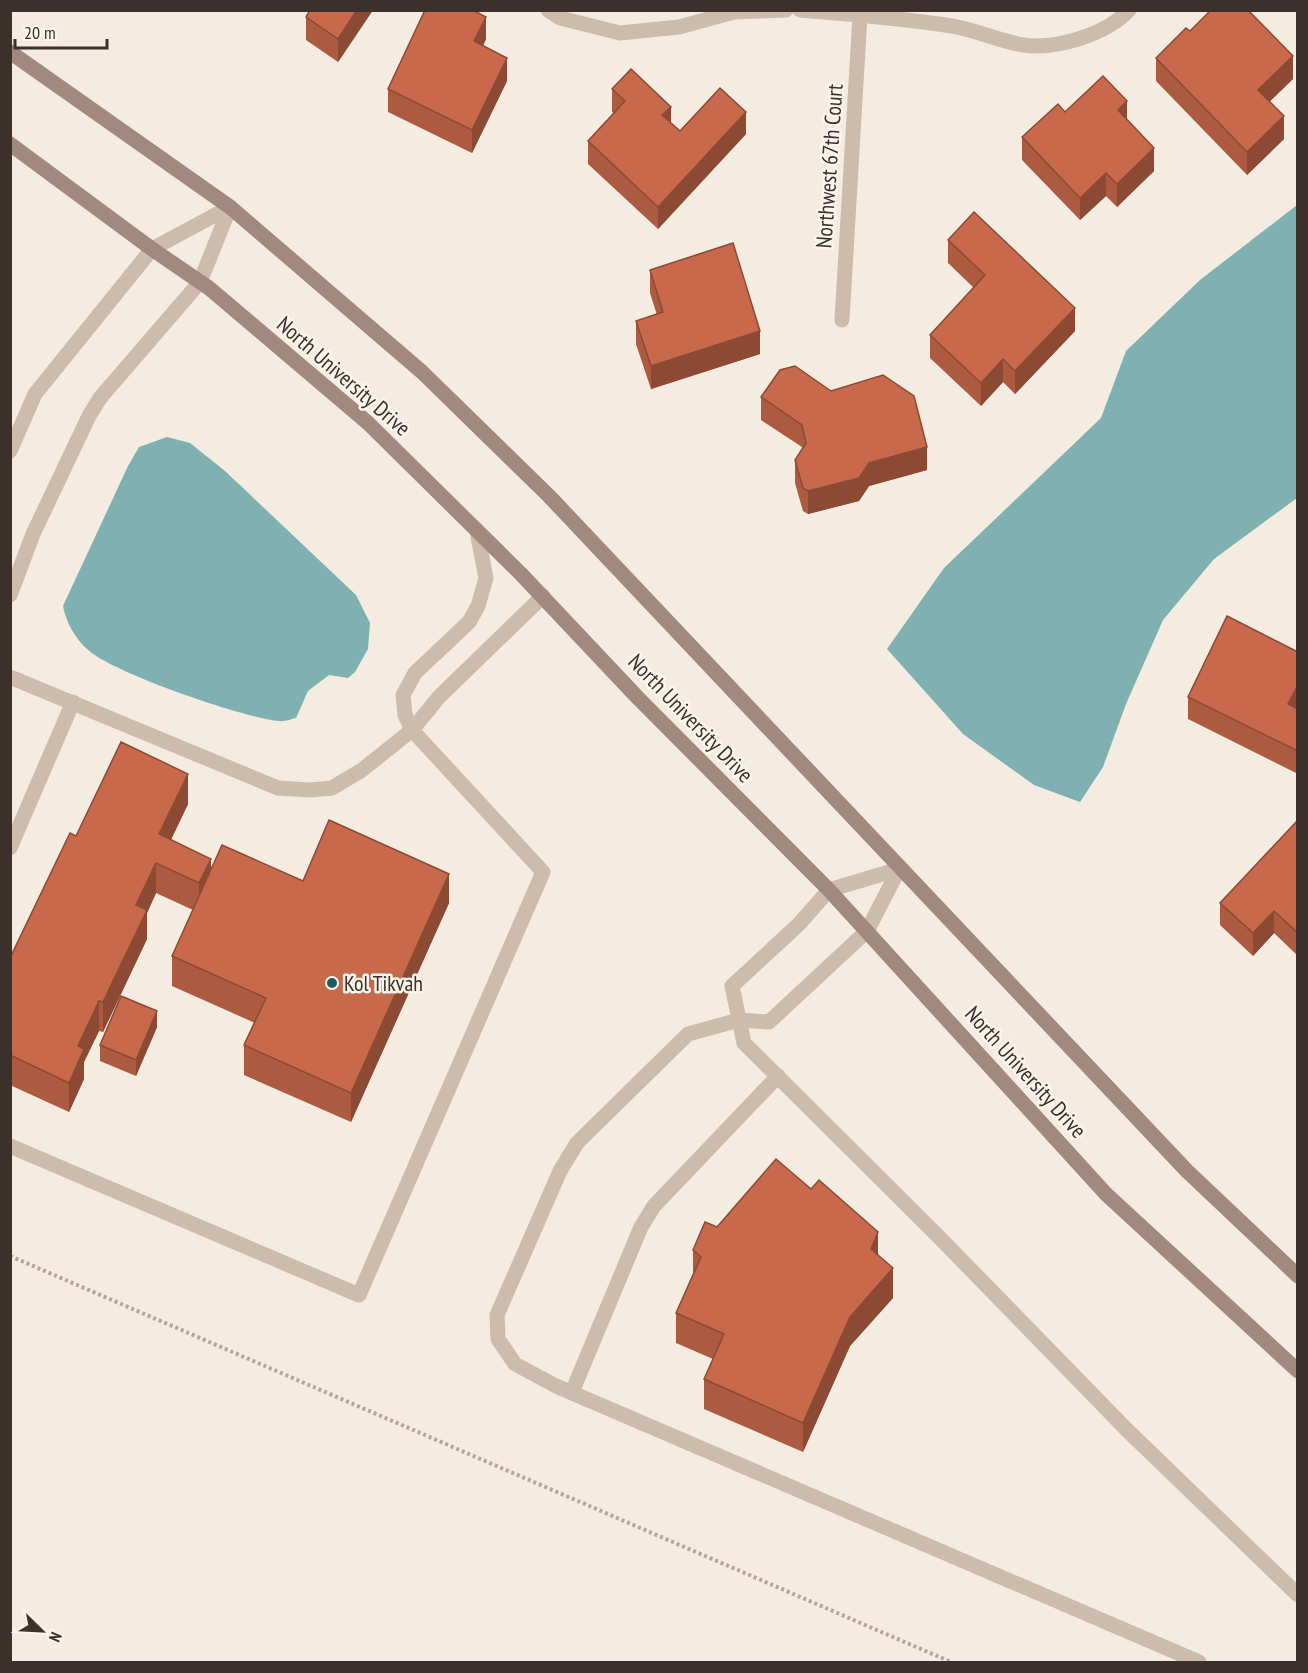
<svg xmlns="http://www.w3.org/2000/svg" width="1308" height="1673" font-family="'PT Sans Narrow',sans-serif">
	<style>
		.water { fill: #7fb0b2 }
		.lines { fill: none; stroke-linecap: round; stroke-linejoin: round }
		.path { stroke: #b9a596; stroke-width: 4; stroke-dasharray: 3 3; stroke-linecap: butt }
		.lane { stroke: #cdbbac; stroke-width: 15 }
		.street { stroke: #cdbbac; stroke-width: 15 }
		.secondary { stroke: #a18a7d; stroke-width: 15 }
		.wall { fill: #ac5a40 }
		.shaded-wall { fill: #8c4a34 }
		.building { fill: #c8694b; stroke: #8c4a34; stroke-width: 1.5 }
		.poi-dot { fill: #1f5a5e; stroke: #fbf5ee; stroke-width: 2 }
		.labels { text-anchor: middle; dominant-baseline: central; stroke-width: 5; stroke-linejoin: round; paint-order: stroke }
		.street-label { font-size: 22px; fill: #3b302b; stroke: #fbf5ee }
		.poi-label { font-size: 22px; fill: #3b302b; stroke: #fbf5ee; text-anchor: start }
	</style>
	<rect width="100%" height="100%" fill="#f4ebe1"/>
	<!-- water -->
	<g class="water">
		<path d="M1297,205V498L1214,559L1163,620L1126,704L1103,767L1080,802L1034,785L963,734L887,649L944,568L1101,418L1126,351L1200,280Z"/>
		<path d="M167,437L190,443L225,471L356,595L370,623L368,649L355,672L348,678L329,675L308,691L296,718C291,719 284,722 279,721C244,718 110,672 87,649C75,638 66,622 63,606L128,466L139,447Z"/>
	</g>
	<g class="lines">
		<!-- path -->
		<path class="path" d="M10,1256L951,1662"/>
		<!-- lane -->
		<g class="lane">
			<path d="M10,451L35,394L152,249L230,207"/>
			<path d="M10,595L33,534L89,416L100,398L200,282L230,207"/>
			<path d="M10,677L278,788L310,790L332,788L362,770L412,730L439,697L543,596"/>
			<path d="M10,848L73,702"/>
			<path d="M899,869L867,931L769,1022L739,1020L688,1034L577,1143L560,1171L497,1315L498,1339L515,1364L556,1386L1199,1662"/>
			<path d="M899,869L829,890L799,924L732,986L744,1043L939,1237L1127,1430L1298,1595"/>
			<path d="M10,1146L359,1295L543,872L412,730L405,715L403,695L415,673L469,622L478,606L486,578L477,531"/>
			<path d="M572,1392L641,1227L654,1206L778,1076"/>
		</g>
		<!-- street -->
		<g class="street">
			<path d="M548,10L560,18L620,33L679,27L734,12L786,10"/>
			<path d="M800,10C851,14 901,18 952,26C976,30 999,41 1023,45C1056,50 1107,34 1129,10"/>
			<path d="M842,320L860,15"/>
		</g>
		<!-- secondary -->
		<g class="secondary">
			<path d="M10,52L230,207L422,372L549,496L1187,1171L1298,1276"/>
			<path d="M10,144L152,249L209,288L368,423L521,574L638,698L829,890L1106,1194L1298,1371"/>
		</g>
	</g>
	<!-- wall -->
	<g class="wall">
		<path d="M310,10H373L338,62L306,40V17Z"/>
		<path d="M1190,31L1293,79L1269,102L1284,139L1247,175L1156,81V58Z"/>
		<path d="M486,39L483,46L507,81L472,153L388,112V89Z"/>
		<path d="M612,89L671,123L680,131L746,134L658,229L588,164V141L614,113L612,112Z"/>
		<path d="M1065,112L1127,119L1154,171L1117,207L1106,196L1080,220L1022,160V137Z"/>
		<path d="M948,240L1075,331L1015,394L1003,382L981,406L930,358V335L974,288L948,263Z"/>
		<path d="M650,270L760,354L651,389L636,344V321L657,315L650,293Z"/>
		<path d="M761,397L927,470L869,486L859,501L808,514L803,511L795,483V460L802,449V447L761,420Z"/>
		<path d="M1188,697L1298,709V774L1188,719Z"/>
		<path d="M188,804L171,840L211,869L303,881L449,903L351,1122L244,1075V1045L255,1023L172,986V956L193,910L156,893L147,913V939L103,1032L99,1031L84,1062V1079L69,1112L10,1085V958Z"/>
		<path d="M1298,820V956L1274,933L1253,956L1220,925V903Z"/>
		<path d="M157,1027L136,1076L100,1061V1045Z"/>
		<path d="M717,1227L878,1255L893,1298L850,1346L803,1452L704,1409V1379L713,1359L676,1343V1313L693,1274V1250Z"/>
	</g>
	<!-- shaded-wall -->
	<g class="shaded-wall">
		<path d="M357,10H373L338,62V39Z"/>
		<path d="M486,17V39L474,64V41Z"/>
		<path d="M1293,56V79L1258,113V90Z"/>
		<path d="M507,58V81L472,153V130Z"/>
		<path d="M1127,101V124L1118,110Z"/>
		<path d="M671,107V129L662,115Z"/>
		<path d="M746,112V134L658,229V207Z"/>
		<path d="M1284,116V139L1247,175V152Z"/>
		<path d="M1154,148V171L1117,207V184Z"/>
		<path d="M1106,173V196L1080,220V198Z"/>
		<path d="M1075,308V331L1015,394V371Z"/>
		<path d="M760,331V354L651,389V366Z"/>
		<path d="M1003,359V382L981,406V383Z"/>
		<path d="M927,447V470L869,486L859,501L808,514V491L869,463Z"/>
		<path d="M1298,685V708L1288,727V704Z"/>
		<path d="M188,774V804L159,864V834Z"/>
		<path d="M211,859V889L199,913V883Z"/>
		<path d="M156,863V893L147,913V939L103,1032V1002L136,905Z"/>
		<path d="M449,874V903L351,1122V1093Z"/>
		<path d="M1274,911V933L1253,956V933Z"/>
		<path d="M99,1001V1031L84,1062V1079L69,1112V1083L78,1046Z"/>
		<path d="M157,1011V1027L136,1076V1060Z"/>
		<path d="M878,1232V1262L871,1249Z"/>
		<path d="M893,1268V1298L850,1346L803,1452V1423L850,1317Z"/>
	</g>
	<!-- building -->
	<g class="building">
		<path d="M310,10H357L338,39L306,17Z"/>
		<path d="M425,10H473L486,17L474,41L507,58L472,130L388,89Z"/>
		<path d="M1211,10H1248L1293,56L1258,90L1284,116L1247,152L1156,58L1186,28L1190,31Z"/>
		<path d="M631,69L671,107L662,115L680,131L720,88L746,112L658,207L588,141L625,101L612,89Z"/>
		<path d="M1103,76L1127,101L1118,110L1154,148L1117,184L1106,173L1080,198L1022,137L1058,104L1065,112Z"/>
		<path d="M974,212L1075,308L1015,371L1003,359L981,383L930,335L985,275L948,240Z"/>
		<path d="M733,243L760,331L651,366L636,321L663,312L650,270Z"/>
		<path d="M795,366L831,391L883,375L914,396L927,447L869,463L859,478L808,491L803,488L795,460L806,443L802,425L761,397L780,370Z"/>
		<path d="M1227,616L1298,652V685L1288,704L1298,709V751L1188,697Z"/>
		<path d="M121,742L188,774L159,834L211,859L199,883L156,863L136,905L147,910L103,1002L99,1001L78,1046L84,1049L69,1083L10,1055V958L70,833L76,836Z"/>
		<path d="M329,820L449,874L351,1093L244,1045L266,998L172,956L222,845L303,881Z"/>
		<path d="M1298,820V933L1274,911L1253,933L1220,903Z"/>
		<path d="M121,996L157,1011L136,1060L100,1045Z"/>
		<path d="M776,1159L811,1189L819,1180L878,1232L871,1249L893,1268L850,1317L803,1423L704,1379L724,1334L676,1313L701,1257L693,1250L705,1222L717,1227Z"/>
	</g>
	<!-- markers -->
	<circle class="poi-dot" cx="332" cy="983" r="6"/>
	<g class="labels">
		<!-- street labels -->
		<g class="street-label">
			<text transform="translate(829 166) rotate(-86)">Northwest 67th Court</text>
			<text transform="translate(344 376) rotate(41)">North University Drive</text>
			<text transform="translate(691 718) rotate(46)">North University Drive</text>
			<text transform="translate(1026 1072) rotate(48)">North University Drive</text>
		</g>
		<!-- poi labels -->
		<g class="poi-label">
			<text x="344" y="983">Kol Tikvah</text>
		</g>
	</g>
	<!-- border -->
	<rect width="1308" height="1673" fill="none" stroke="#3b302b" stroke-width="24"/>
	<!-- north arrow -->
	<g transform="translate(42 1631) rotate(114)" stroke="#fbf5ee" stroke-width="4.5" paint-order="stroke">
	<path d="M0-4.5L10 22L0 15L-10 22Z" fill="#3b302b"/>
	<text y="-9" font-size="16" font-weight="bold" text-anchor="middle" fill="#3b302b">N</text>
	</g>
	<!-- scale -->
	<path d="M15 39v9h92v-9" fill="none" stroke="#3b302b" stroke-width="3"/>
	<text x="24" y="39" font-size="18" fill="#3b302b" stroke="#fbf5ee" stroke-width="4.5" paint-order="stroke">20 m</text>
</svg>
